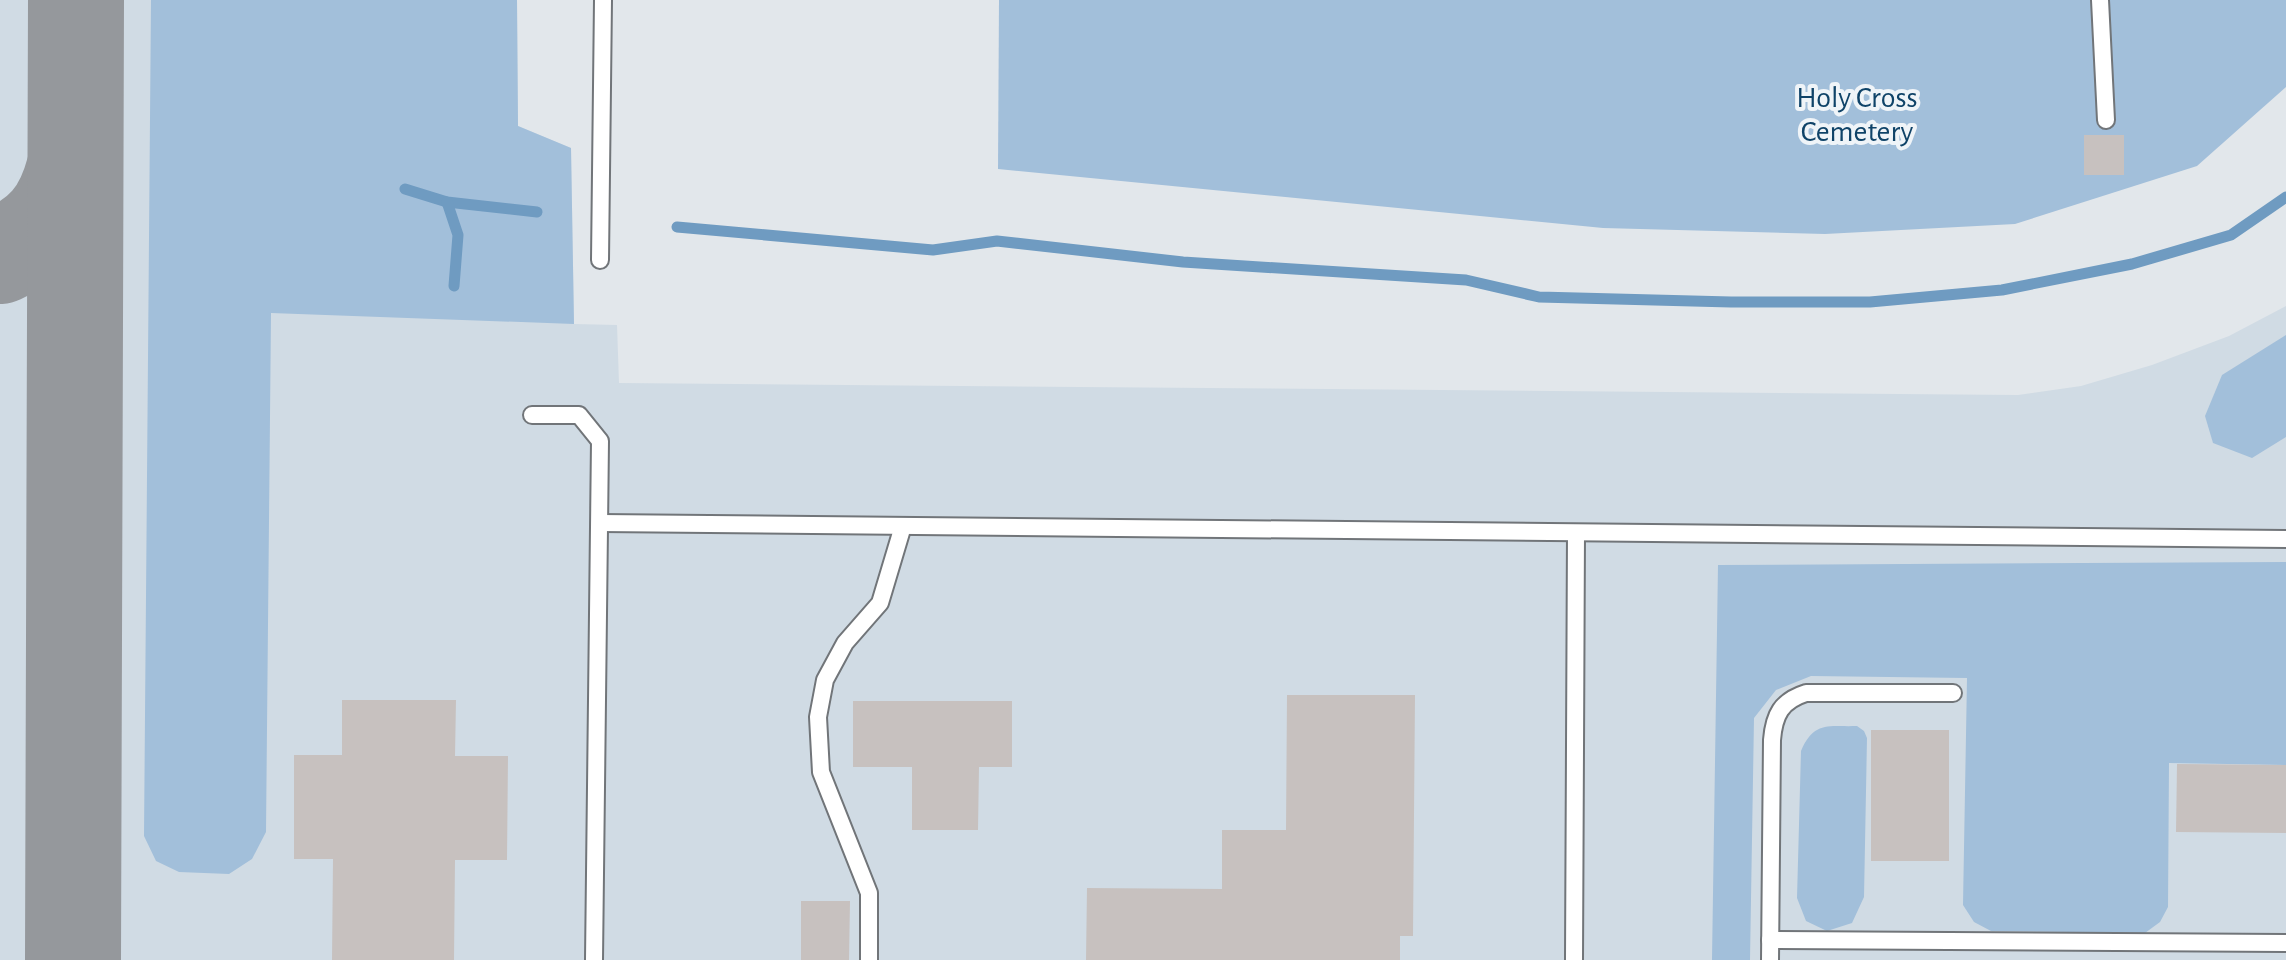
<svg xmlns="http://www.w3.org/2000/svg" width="2286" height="960" font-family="'Alegreya Sans',sans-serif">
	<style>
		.built { fill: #d0dbe4 }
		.green { fill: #a2bfda }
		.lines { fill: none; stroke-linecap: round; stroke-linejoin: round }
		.stream { stroke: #6f9bc1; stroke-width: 11 }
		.taxiway { stroke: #95989c; stroke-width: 96 }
		.building { fill: #c7c1bf }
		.lane-casing { stroke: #717579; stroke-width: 20 }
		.lane { stroke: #fff; stroke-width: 16 }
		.labels { text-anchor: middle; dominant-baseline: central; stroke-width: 8; stroke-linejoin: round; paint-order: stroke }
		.park-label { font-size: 30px; fill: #0f4368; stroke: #eff4f8 }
	</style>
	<rect width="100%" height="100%" fill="#e2e7eb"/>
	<!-- built -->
	<path class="built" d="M0,0H517L518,126L571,148L574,324L617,325L619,383L2018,395L2081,386L2152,365L2229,336L2286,306V960H0Z"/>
	<!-- green -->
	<g class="green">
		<path d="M151,0H517L518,126L571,148L574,324L271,313L266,832L252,859L229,874L179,872L156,861L144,836Z"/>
		<path d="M999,0H2286V87L2197,166L2015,224L1825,234L1603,228L998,169Z"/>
		<path d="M2286,335V437L2252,458L2213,443L2205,416L2222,375Z"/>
		<path d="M2286,562V765L2169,763L2168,907L2160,922L2145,933L1991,931L1974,922L1963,905L1967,678L1811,676L1776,690L1754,718L1750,960H1712L1718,565Z"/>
		<path d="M1857,726L1864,731L1867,738L1864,897L1852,923L1827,931L1806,921L1797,898L1801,751C1814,721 1828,727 1857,726Z"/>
	</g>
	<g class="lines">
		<!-- stream -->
		<g class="stream">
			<path d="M405,189L447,202L537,212"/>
			<path d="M447,202L458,235L454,286"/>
			<path d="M677,227L933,250L997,241L1183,262L1466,280L1539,297L1731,302H1870L2002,290L2132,264L2231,235L2286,197"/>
		</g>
		<!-- taxiway -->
		<g class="taxiway">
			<path d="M0,256C42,236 62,215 74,170"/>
			<path d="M73,960L76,0"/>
		</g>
	</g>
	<!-- building -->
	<g class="building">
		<rect x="2084" y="135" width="40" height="40"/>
		<path d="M1287,695H1415L1413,936H1400V960H1086L1087,888L1222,889V830H1286Z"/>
		<path d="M342,700H456L455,756H508L507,860H455L454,960H332L333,859H294V755H342Z"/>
		<path d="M853,701H1012V767H979L978,830H912V767H853Z"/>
		<rect x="1871" y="730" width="78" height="131"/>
		<path d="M2177,764L2286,765V833L2176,832Z"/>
		<path d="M801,901H850L849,960H801Z"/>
	</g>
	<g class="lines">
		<!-- lane casing -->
		<g class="lane-casing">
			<g id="lane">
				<path d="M2100,0L2106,120"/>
				<path d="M600,260L603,0"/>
				<path d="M532,415H579L600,441L594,960"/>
				<path d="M600,523L2286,539"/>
				<path d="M1770,940L2286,943"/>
				<path d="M869,960V893L821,772L818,717L825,680L845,643L880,603L903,526"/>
				<path d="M1574,960L1576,533"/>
				<path d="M1770,960L1772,740C1774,715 1781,701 1806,693H1953"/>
			</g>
		</g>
		<!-- lane -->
		<use href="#lane" class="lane"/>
	</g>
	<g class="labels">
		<!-- park labels -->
		<g class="park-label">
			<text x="1857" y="98">Holy Cross<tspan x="1857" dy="34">Cemetery</tspan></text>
		</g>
	</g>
</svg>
